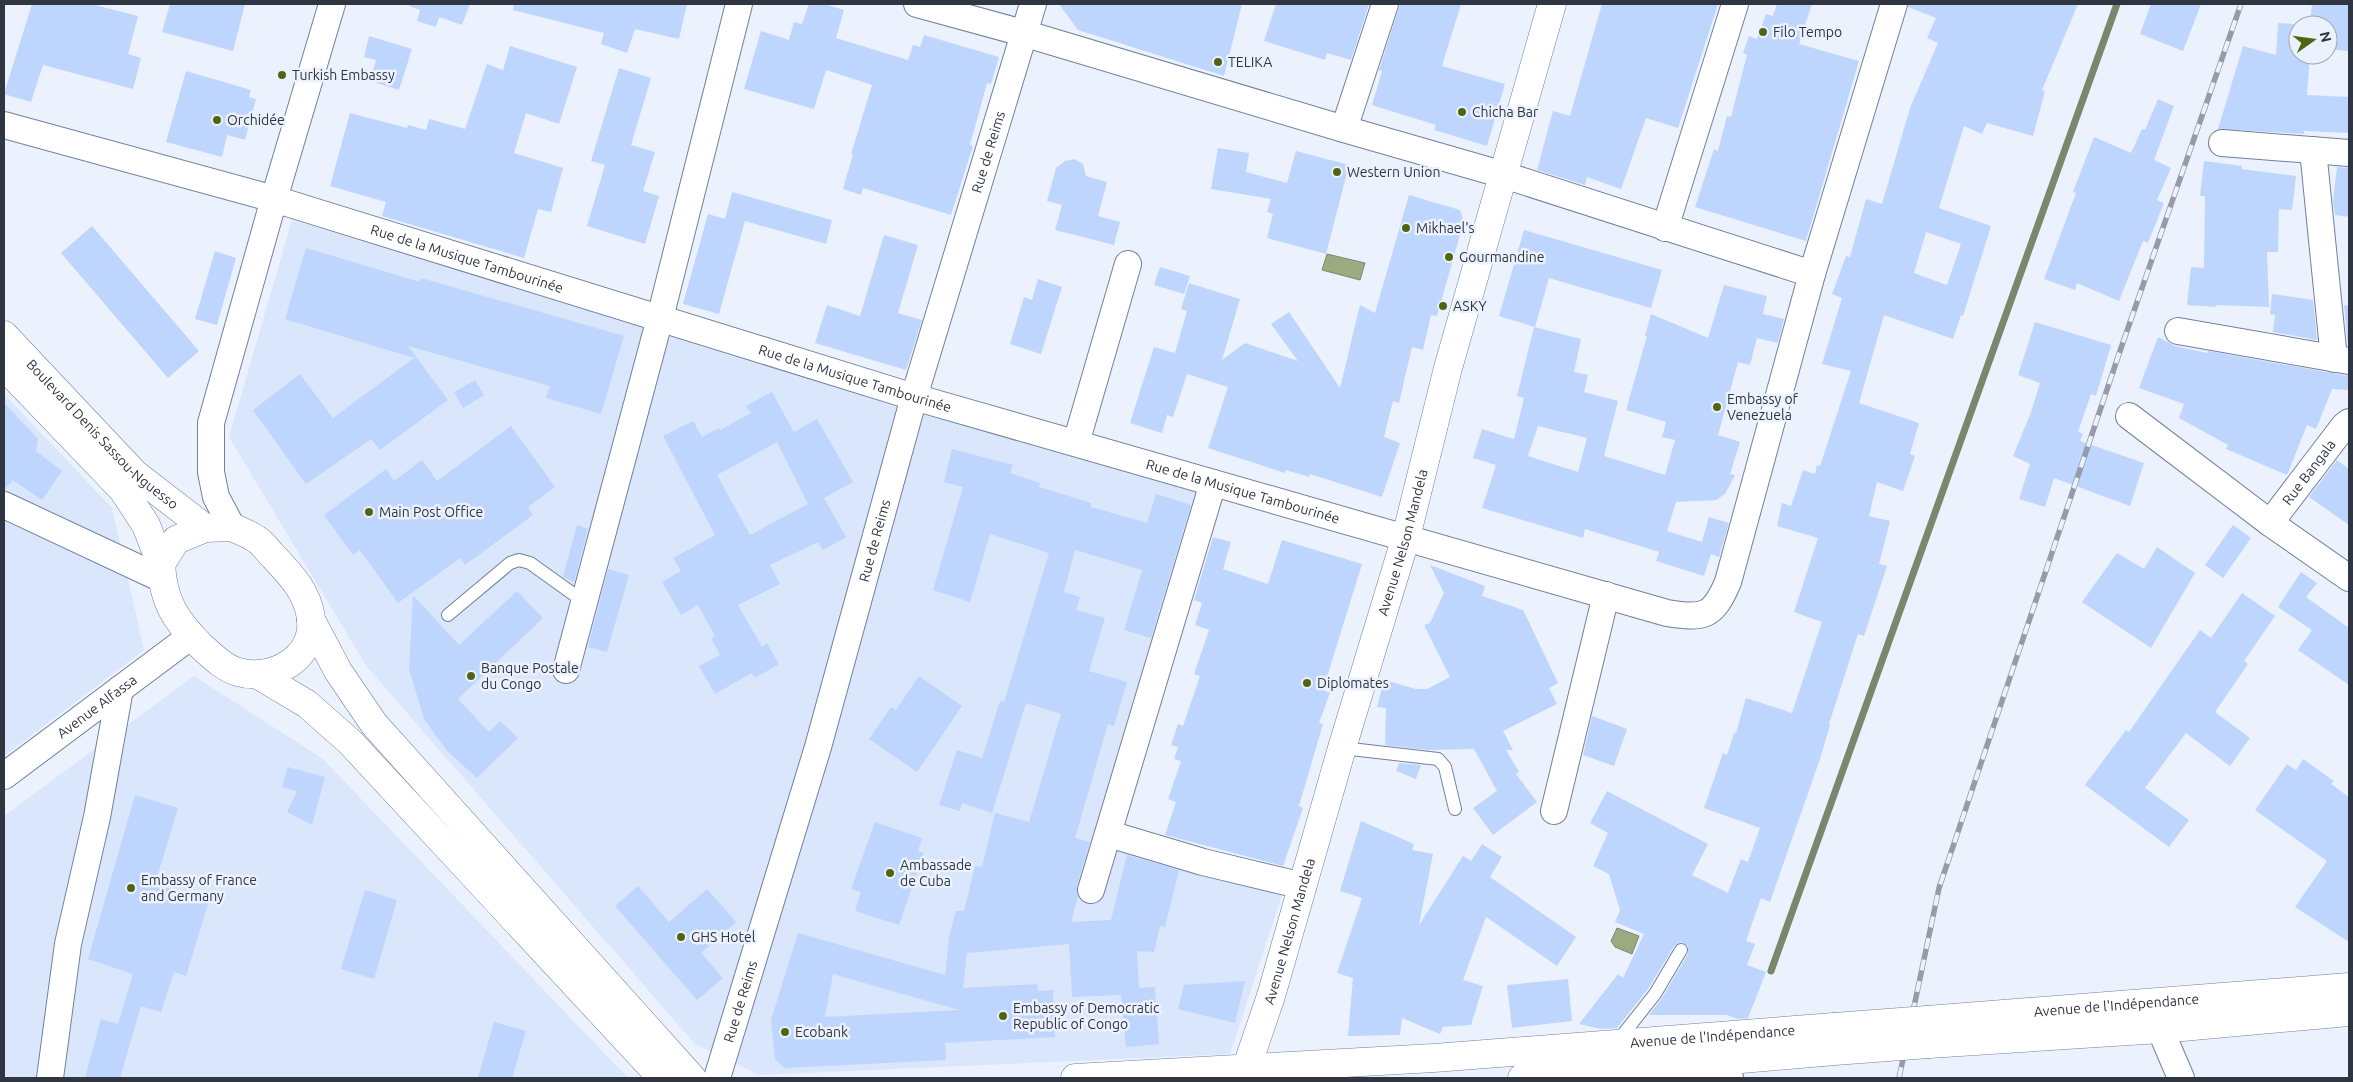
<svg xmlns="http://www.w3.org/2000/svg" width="2353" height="1082" font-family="Ubuntu,sans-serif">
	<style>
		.built { fill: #dae6fc }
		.water { fill: #9baa7f; stroke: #7b876d }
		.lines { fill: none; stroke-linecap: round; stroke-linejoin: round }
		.stream { stroke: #7b876d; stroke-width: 7 }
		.building { fill: #bed5fd; fill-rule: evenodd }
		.lane-casing { stroke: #71809b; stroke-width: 14 }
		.street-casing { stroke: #71809b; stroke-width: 28 }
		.secondary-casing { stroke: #71809b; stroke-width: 29 }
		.primary-casing { stroke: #71809b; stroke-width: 29 }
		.lane { stroke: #fff; stroke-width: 12 }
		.street { stroke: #fff; stroke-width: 26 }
		.secondary { stroke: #fff; stroke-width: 28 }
		.primary { stroke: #fff; stroke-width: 28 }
		.rail-casing { stroke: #959ca8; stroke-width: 5.5 }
		.rail { stroke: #ebf2fe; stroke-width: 4; stroke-dasharray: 11; stroke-linecap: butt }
		.secondary-bridge-casing { stroke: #71809b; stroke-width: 29; stroke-linecap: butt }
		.secondary-bridge { stroke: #fff; stroke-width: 28 }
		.poi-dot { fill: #506512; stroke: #ebf2fe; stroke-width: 2 }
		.labels { text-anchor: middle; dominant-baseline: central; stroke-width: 5; stroke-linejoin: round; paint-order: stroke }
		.poi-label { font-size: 14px; fill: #2f3642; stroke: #ebf2fe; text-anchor: start }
		.street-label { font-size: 14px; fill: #2f3642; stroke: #ebf2fe }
	</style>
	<rect width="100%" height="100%" fill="#ebf2fe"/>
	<!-- built -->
	<g class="built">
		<path d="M292,220L1199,489L1096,835L1282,895L1230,1054L759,1075L695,1044L367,667L229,437Z"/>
		<path d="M4,394L112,508L144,650L4,756Z"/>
		<path d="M194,676L323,759L628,1078H4V816Z"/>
	</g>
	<!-- water -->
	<g class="water">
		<path d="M1327,254L1365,263L1360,280L1322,270Z"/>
		<path d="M1617,928L1639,936L1632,954L1615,947L1611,941Z"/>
	</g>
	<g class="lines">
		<!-- stream -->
		<path class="stream" d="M1771,971L2117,4"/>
	</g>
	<!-- building -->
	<g class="building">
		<path d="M32,4H91L138,16L128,54L141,58L133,89L43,65L31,102L4,94Z"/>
		<path d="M170,4H245L233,51L162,32Z"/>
		<path d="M409,4H470L462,25L439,17L436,27L417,21L420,10L409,6Z"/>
		<path d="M514,4H687L679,39L635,29L627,53L601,44L604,33L513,10Z"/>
		<path d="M809,4H824L844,10L836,38L908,60L913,45L920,47L924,35L999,57L991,84L987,83L970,145L973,146L951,215L863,188L861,195L843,189L853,154H851L872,85L826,70L814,109L744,89L761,31L789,40L794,22L802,24Z"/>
		<path d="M1059,4H1242L1224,76L1078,30Z"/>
		<path d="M1276,4H1369L1351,60L1327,53L1325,60L1264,41Z"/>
		<path d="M1400,4H1461L1442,66L1505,84L1487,146L1434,130L1436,125L1372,105L1382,71L1379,70Z"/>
		<path d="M1602,4H1718L1678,128L1646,118L1621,189L1587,177L1585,185L1537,170L1553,111L1570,116Z"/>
		<path d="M1777,4H1812L1799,44L1859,61L1806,241L1695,207L1714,149L1718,151L1727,116L1731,117L1747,55L1743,53L1749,36L1757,39L1766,14L1773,16Z"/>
		<path d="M1909,4H2078L2042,90L2045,91L2033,136L1987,123L1982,134L1964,126L1939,208L1991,226L1963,316L1961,315L1953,339L1884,315L1859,403L1919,423L1910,454L1915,456L1903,491L1877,482L1869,516L1890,521L1879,564L1887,566L1864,636L1858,634L1829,724L1830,725L1820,759L1770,902L1761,898L1746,941L1755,944L1747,965L1766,972L1748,1018L1738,1019L1726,1015H1649L1662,998L1688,954V946L1681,942L1674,946L1648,989L1617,1028L1601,1029L1579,1024L1618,974L1623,978L1644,934L1615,922L1620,910L1609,874L1593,866L1608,833L1590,823L1607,791L1708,844L1692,875L1728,893L1741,859L1748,862L1760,828L1704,808L1723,753L1727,755L1734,733H1736L1746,698L1792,713L1822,622L1794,612L1818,538L1777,526L1782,503L1791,506L1803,470L1815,474L1817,465L1820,466L1851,371L1822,364L1842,298L1832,294L1846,256L1850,257L1866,199L1882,204L1910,108L1938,43L1927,38L1936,18L1908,7ZM1926,232L1961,244L1947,285L1914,273Z"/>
		<path d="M2151,4H2201L2183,51L2140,34Z"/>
		<path d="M2312,4H2349V49L2347,51L2328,49V25H2298V55H2310L2307,95L2349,97V133L2304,131V134L2218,129L2243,46L2276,55L2278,23L2310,25Z"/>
		<path d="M369,36L412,49L399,90L370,81L376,60L364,57Z"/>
		<path d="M510,46L577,67L559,124L526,113L514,153L563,168L551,212L538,209L524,258L382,216L386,202L330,186L350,113L407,128L408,125L426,130L429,119L465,129L487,64L503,70Z"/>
		<path d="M619,68L651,78L631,145L655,152L643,191L659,196L645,244L587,226L605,165L591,161Z"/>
		<path d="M186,71L251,90L249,97L256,99L245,140L227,135L222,157L166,142Z"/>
		<path d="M2158,99L2174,106L2154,160L2171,168L2157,200L2164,203L2148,243L2143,241L2119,301L2077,283L2075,290L2044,279L2076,193L2073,192L2094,137L2131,153L2142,129L2145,130Z"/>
		<path d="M1218,148L1249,153L1246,172L1287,183L1296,151L1349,165L1326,254L1267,238L1273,214L1267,212L1271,199L1211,189Z"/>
		<path d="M1074,159L1083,164L1086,176L1107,182L1098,216L1120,222L1114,245L1055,230L1062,205L1047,201L1056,168L1065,161Z"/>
		<path d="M2204,161L2242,166V169L2296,176L2292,210L2279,209L2278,252H2267L2269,307L2216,305V307L2187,305L2191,267L2204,268L2205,196H2200Z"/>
		<path d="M2337,167L2349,168V217L2335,215L2333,201Z"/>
		<path d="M732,192L832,220L826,244L745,221L719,314L683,304L708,214L725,219Z"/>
		<path d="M1409,195L1460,210L1464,221L1437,316L1431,315L1423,350L1412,347L1399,403L1393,401L1384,437L1400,443L1382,497L1310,474L1309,477L1286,470L1285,473L1208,448L1228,387L1187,374L1173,417L1167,415L1162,433L1130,423L1154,347L1175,353L1187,311L1181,309L1189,283L1240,299L1222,360L1245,343L1298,361L1271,324L1289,312L1340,388L1360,305L1375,313Z"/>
		<path d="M92,226L199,351L168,378L61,253Z"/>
		<path d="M1524,230L1662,270L1651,308L1549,278L1535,327L1499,316Z"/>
		<path d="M884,235L918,245L898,313L922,320L906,370L815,343L827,305L860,316Z"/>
		<path d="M306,248L420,282L421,278L624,336L601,414L546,398L550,386L408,346L448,400L380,450L371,439L306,484L253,410L300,374L333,418L414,358L285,319Z"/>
		<path d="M215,251L236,258L217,325L195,319Z"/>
		<path d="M1160,267L1190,276L1184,294L1154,285Z"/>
		<path d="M1038,279L1062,287L1041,354L1010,344L1024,297L1032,300Z"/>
		<path d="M1724,285L1767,296L1763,314L1784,319L1778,343L1757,338L1750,365L1738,362L1718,435L1740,442L1730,474L1735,475L1725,494L1716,500L1676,502L1667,531L1702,542L1709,517L1729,523L1719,557L1711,554L1704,576L1656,561L1659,552L1585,529L1583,538L1482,508L1496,465L1473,458L1482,429L1514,439L1524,398L1517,396L1534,327L1581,339L1574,372L1588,375L1584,392L1618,401L1604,456L1665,475L1675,440L1662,437L1666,422L1626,410L1647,336H1645L1651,314L1708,338ZM1538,426L1587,438L1578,472L1528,456Z"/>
		<path d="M2272,294L2313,300L2317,340L2273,332L2275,315L2270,314Z"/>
		<path d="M2344,305L2349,306V346H2348Z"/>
		<path d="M2035,322L2111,345L2096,396L2091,394L2078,432L2083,434L2080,441L2144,463L2130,506L2054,478L2045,507L2019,499L2030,464L2013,456L2031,412L2040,383L2018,375Z"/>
		<path d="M2158,337L2175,346L2207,353L2208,351L2349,376V390L2332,389L2316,429L2307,425L2287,475L2226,449L2228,445L2179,418L2184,404L2139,388Z"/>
		<path d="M475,380L484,395L463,408L454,392Z"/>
		<path d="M772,392L794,432L817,419L853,482L824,498L846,537L823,550L818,542L770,565L780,584L738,605L762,647L767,643L779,664L755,678L752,673L715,694L699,666L720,655L711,638L715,636L698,605L681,615L662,582L681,571L673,558L715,535L663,436L693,421L702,437L719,428L720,430L751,413L746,406ZM777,442L808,504L750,535L717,475Z"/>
		<path d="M4,403L38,439L36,451L62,471L42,500L13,480L4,490Z"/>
		<path d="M511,426L555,487L528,507L533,515L465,565L460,558L398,603L360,550L353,555L324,515L386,469L394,481L422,460L437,481Z"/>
		<path d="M952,449L1013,465L1010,473L1040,483L1039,487L1091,503V507L1147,523L1156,494L1191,505L1151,638L1124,630L1142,570L1075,550L1064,592L1080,597L1076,610L1105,618L1089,671L1127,682L1114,726L1108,724L1075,838L1090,842L1077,886L1078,896L1071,922L1111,920L1127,855L1179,870L1165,927L1160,926L1154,952L1137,951L1139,988L1155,987L1159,1044L1126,1047L1121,995L1072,997L1069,944L967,953L963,988L1037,984L1038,991L1053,990L1055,1037L945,1043L946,1060L785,1068L775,1059L771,1020L798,933L945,975L949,937L956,911H964L975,866L982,867L995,813L1029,822L1061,714L1026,703L992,813L962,803L960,811L939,805L957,750L982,758L1000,701L1004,702L1049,553L990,534L970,602L933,590L963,487L944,482ZM833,974L959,1010L825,1017Z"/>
		<path d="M2337,460L2349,469V525L2309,497Z"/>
		<path d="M577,525L588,529L574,582L563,577Z"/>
		<path d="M2233,525L2251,538L2223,578L2205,565Z"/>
		<path d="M1213,537L1231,542L1223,569L1268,584L1282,540L1362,564L1323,690L1330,693L1319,723L1323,724L1299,806L1303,808L1283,866L1165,835L1176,802L1168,799L1181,761L1174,759L1178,747L1171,745L1178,724L1183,726L1200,676L1194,674L1209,630L1195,625L1202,603L1194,600Z"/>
		<path d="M2157,547L2195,573L2151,648L2082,602L2117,553L2144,569Z"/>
		<path d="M1430,565L1485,586L1482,596L1523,610L1558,683L1549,688L1557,704L1503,731L1513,750H1506L1519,772L1516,774L1537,802L1493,835L1473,808L1497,791L1474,749L1427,750L1385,745L1386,708L1377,707L1384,680L1416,689H1427L1450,677L1424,625L1430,623L1444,593Z"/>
		<path d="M608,569L629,575L607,652L588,647Z"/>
		<path d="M2301,572L2317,583L2306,597L2349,628V685L2298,650L2312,630L2278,607Z"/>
		<path d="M517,591L543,618L458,699L489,732L500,721L518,738L477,778L447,751L424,719L409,669L413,595L459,645Z"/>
		<path d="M2242,593L2275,616L2244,661L2248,664L2215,712L2250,738L2230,766L2186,733L2145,788L2189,820L2169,847L2085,785L2126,730L2129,732L2200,630L2211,638Z"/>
		<path d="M919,676L962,706L917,772L869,739L891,707L896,710Z"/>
		<path d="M1592,716L1627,729L1614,766L1583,755Z"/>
		<path d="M2303,759L2334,781L2331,784L2349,797V942L2295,907L2327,861L2255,810L2287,764L2296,770Z"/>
		<path d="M1399,763L1421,765L1416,779L1396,771Z"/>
		<path d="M288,767L325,777L312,825L287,812L297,791L282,787Z"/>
		<path d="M135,795L178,808L155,884L209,901L186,976L174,972L161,1012L141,1006L120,1078H85L101,1019L118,1024L133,974L88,959Z"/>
		<path d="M1361,821L1414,844L1412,850L1433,854L1419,925L1463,856L1471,861L1482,844L1502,857L1490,877L1576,937L1557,966L1486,917L1463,980L1483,986L1471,1025L1443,1027L1440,1034L1402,1018L1400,1035L1348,1036L1353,978L1337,973L1362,898L1340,891Z"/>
		<path d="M875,822L922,838L918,851L924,853L899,925L855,911L861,892L851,889Z"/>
		<path d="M638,886L669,922L707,889L736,922L701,953L723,978L697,1000L615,906Z"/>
		<path d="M365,890L397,900L374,979L341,969Z"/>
		<path d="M1568,979L1572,1021L1512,1028L1507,985Z"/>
		<path d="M1245,981L1235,1023L1178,1009L1184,985Z"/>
		<path d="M494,1022L526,1031L512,1078H478Z"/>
	</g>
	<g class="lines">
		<!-- lane casing -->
		<g class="lane-casing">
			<g id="lane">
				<path d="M448,615L510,563L519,560L530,563L583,601"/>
				<path d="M1342,748L1438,759L1445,767L1455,809"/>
				<path d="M1617,1042L1655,994L1681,950"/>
			</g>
		</g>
		<!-- street casing -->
		<g class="street-casing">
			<g id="street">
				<path d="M917,4L1023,33L1344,129L1504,175L1812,274"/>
				<path id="s1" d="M4,125L274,199L914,397L1667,613C1704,619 1713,617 1728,582L1812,274L1894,4"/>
				<path d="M1344,129L1385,4"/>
				<path d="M2222,143L2349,153"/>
				<path d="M2313,150L2334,359"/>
				<path d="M1665,228L1735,4"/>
				<path d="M2178,331L2349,361"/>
				<path d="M2129,416L2270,523L2349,578"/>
				<path d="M1076,443L1128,264"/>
				<path d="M4,505L162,579"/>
				<path id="s2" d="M2270,523L2344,426L2349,422"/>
				<path d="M232,527L216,497L211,472V423L274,199L332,4"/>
				<path d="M566,670L660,318L739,4"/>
				<path id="s3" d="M4,776L191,636"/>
				<path d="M1554,811L1606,595"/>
				<path d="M1109,834L1203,862L1303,886"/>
				<path d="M1091,890L1213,483"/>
				<path d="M2160,1029L2181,1078"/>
				<path d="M1688,1064L1730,1078"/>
				<path d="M50,1078L68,944L97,817L120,689"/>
				<path id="s4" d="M717,1078L818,747L914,397L1033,4"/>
			</g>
		</g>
		<!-- secondary casing -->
		<g class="secondary-casing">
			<g id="secondary">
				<path id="s5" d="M1927,1020L2349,987"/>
				<path d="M1929,1044L2160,1029L2349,1012"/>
				<path id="s6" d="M1075,1078L1434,1058L1834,1027"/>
				<path id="s7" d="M1243,1078L1271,996L1342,748L1406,537L1448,368L1552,4"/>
				<path d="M1522,1078L1834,1051"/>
			</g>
		</g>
		<!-- primary casing -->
		<g class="primary-casing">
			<g id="primary">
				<path id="s8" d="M4,335L135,474L205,528"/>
				<path d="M4,366L123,490L146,525L161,564"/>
				<path d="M232,527C240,531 249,534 256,539C262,542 267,550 272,555C290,574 308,592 311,619C315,658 272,682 238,672C224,668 212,656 201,646C175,620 163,601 161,564L176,540L205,528Z"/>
				<path d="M311,620L338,671L374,724L692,1078"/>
				<path d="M260,676L307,704L350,742L662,1078"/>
			</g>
		</g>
		<!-- lane -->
		<use href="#lane" class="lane"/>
		<!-- street -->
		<use href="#street" class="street"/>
		<!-- secondary -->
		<use href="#secondary" class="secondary"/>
		<!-- primary -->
		<use href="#primary" class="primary"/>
		<!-- rail casing -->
		<g class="rail-casing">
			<path id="rail" d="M1899,1078L1939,888L2120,351L2241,4"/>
		</g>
		<!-- rail -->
		<use href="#rail" class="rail"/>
		<!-- secondary-bridge casing -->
		<g class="secondary-bridge-casing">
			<g id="secondary-bridge">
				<path d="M1834,1027L1927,1020"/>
				<path d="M1834,1051L1929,1044"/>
			</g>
		</g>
		<!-- secondary-bridge -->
		<use href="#secondary-bridge" class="secondary-bridge"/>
	</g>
	<!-- markers -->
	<g class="poi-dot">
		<circle cx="1763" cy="32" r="5"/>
		<circle cx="1218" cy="62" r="5"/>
		<circle cx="282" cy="75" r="5"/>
		<circle cx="1462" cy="112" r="5"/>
		<circle cx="217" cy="120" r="5"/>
		<circle cx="1337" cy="172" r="5"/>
		<circle cx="1406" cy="228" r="5"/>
		<circle cx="1449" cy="257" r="5"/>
		<circle cx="1443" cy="306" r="5"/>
		<circle cx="1717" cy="407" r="5"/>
		<circle cx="369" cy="512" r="5"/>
		<circle cx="471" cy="676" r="5"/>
		<circle cx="1307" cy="683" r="5"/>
		<circle cx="890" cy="873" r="5"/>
		<circle cx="131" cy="888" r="5"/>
		<circle cx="681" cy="937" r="5"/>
		<circle cx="1003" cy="1016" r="5"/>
		<circle cx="785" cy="1032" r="5"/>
	</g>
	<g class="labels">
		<!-- poi labels -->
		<g class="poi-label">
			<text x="1773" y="32">Filo Tempo</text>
			<text x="1228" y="62">TELIKA</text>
			<text x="292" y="75">Turkish Embassy</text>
			<text x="1472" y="112">Chicha Bar</text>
			<text x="227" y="120">Orchidée</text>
			<text x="1347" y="172">Western Union</text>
			<text x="1416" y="228">Mikhael's</text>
			<text x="1459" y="257">Gourmandine</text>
			<text x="1453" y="306">ASKY</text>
			<text x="1727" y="399">Embassy of<tspan x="1727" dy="16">Venezuela</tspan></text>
			<text x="379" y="512">Main Post Office</text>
			<text x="481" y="668">Banque Postale<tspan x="481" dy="16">du Congo</tspan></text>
			<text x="1317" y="683">Diplomates</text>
			<text x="900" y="865">Ambassade<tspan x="900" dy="16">de Cuba</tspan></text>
			<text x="141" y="880">Embassy of France<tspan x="141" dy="16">and Germany</tspan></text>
			<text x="691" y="937">GHS Hotel</text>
			<text x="1013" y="1008">Embassy of Democratic<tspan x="1013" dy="16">Republic of Congo</tspan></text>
			<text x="795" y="1032">Ecobank</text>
		</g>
		<!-- street labels -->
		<g class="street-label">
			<text stroke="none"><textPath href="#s4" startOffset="965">Rue de Reims</textPath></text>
			<text stroke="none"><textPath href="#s1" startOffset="482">Rue de la Musique Tambourinée</textPath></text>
			<text stroke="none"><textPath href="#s1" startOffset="888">Rue de la Musique Tambourinée</textPath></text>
			<text stroke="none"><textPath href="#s8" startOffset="140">Boulevard Denis Sassou-Nguesso</textPath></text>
			<text stroke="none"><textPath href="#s2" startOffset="64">Rue Bangala</textPath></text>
			<text stroke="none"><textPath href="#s1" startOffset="1292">Rue de la Musique Tambourinée</textPath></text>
			<text stroke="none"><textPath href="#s4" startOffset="560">Rue de Reims</textPath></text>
			<text stroke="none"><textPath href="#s7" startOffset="559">Avenue Nelson Mandela</textPath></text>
			<text stroke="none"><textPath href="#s3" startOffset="116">Avenue Alfassa</textPath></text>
			<text stroke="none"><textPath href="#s7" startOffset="154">Avenue Nelson Mandela</textPath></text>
			<text stroke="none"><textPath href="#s4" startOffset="80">Rue de Reims</textPath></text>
			<text stroke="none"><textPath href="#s5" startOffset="190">Avenue de l'Indépendance</textPath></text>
			<text stroke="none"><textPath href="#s6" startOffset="639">Avenue de l'Indépendance</textPath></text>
		</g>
	</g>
	<!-- border -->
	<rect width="2353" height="1082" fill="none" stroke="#2f3642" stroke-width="10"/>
	<!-- north arrow -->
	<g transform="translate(2313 40) rotate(76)"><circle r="24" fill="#ebf2fe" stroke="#a0a7b3"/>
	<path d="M0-4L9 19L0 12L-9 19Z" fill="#506512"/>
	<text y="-8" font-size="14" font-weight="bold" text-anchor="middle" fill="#2f3642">N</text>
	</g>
</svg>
